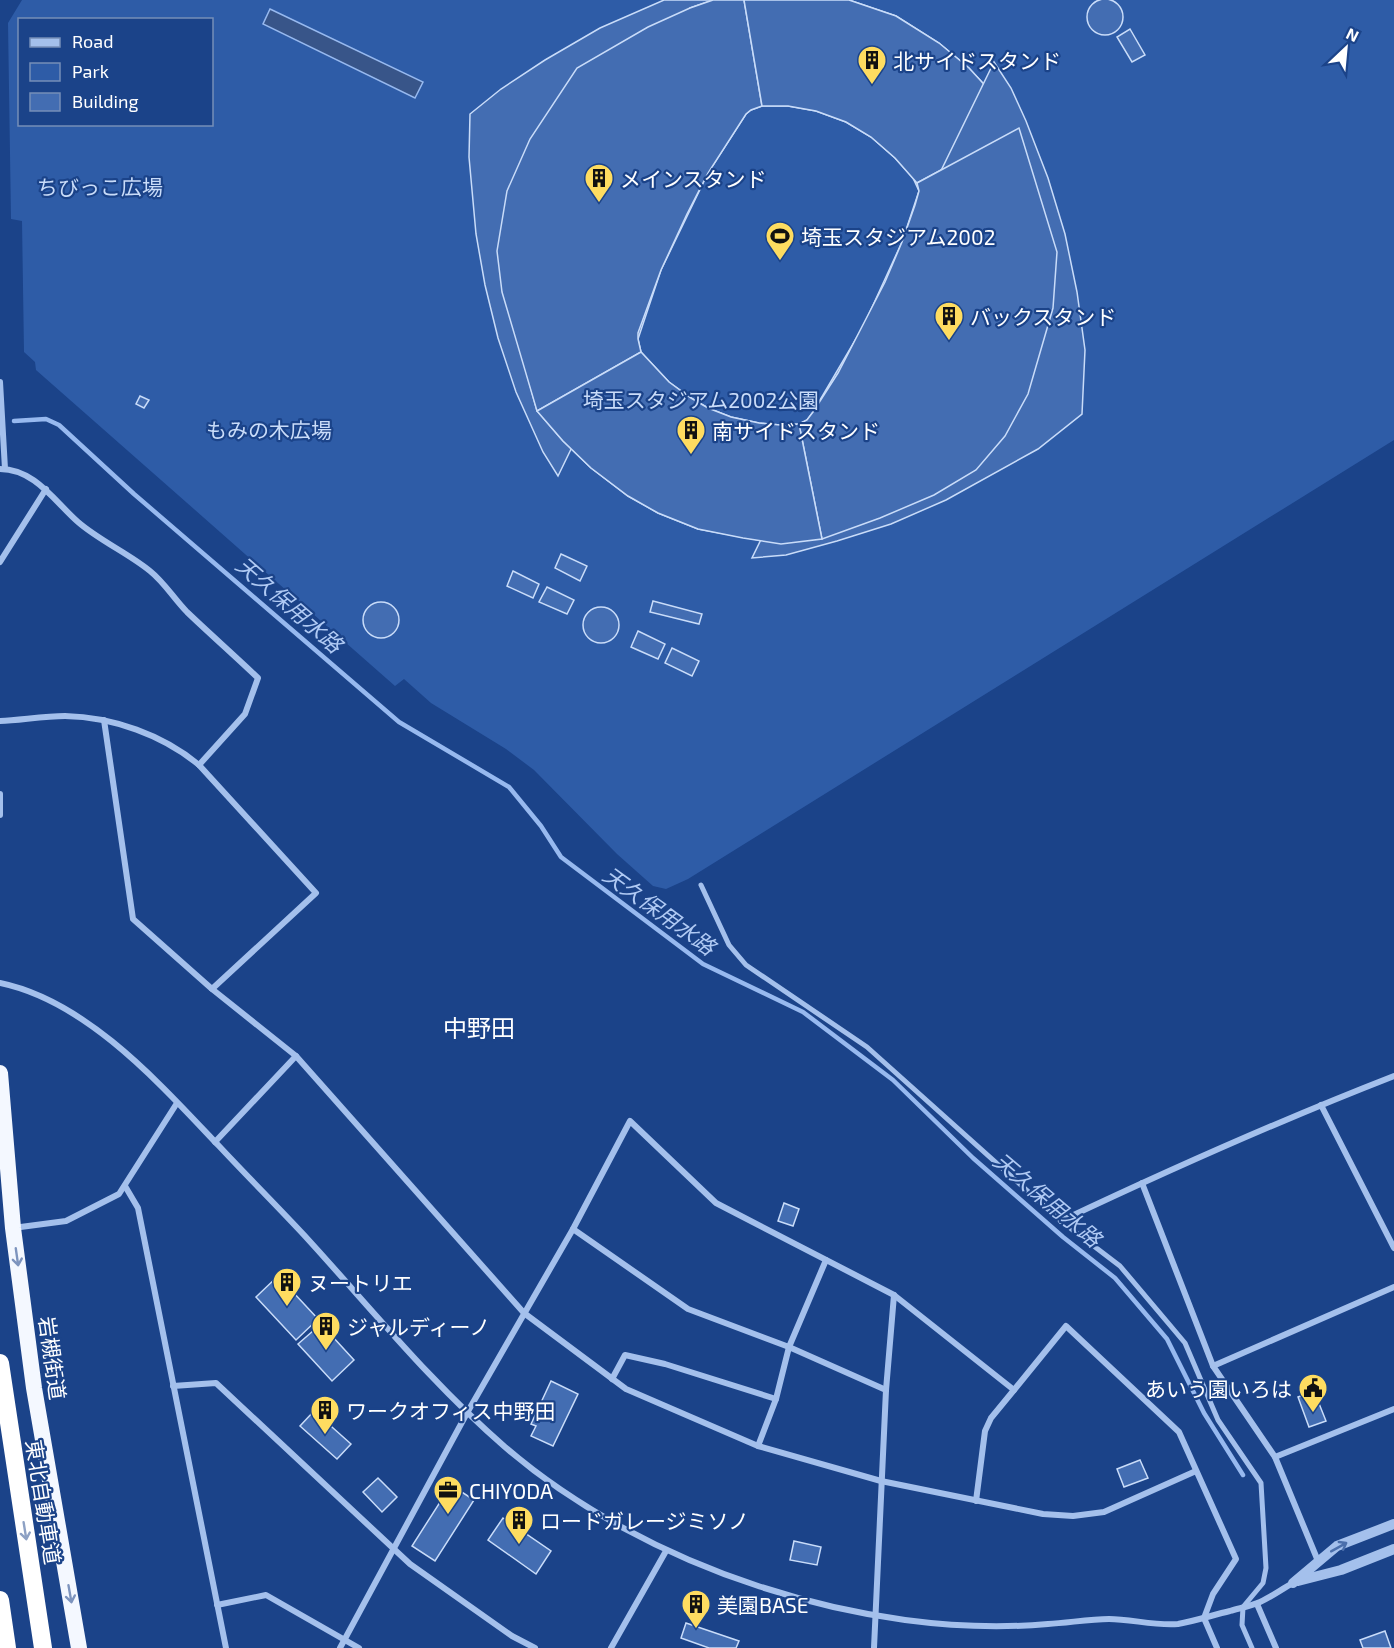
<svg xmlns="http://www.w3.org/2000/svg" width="1394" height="1648" font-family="'Exo 2','Noto Sans JP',sans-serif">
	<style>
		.green { fill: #2e5ca7; fill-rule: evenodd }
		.water { fill: #385589; stroke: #97b9ef; stroke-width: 1.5 }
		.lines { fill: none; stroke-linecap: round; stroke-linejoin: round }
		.stream { stroke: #97b9ef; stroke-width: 4.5 }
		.building { fill: #436db2; stroke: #c9dcf9; stroke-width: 1.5; fill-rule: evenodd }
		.pedestrian { stroke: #a4c0ec; stroke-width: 5 }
		.minor { stroke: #a4c0ec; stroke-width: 6 }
		.tertiary { stroke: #a4c0ec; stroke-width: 10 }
		.trunk { stroke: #f4f8ff; stroke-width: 16 }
		.motorway { stroke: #fff; stroke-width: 18 }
		.oneway { stroke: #7d94be }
		.oneway2 { stroke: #8da1c4 }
		.oneway3 { stroke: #4b6fac }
		.labels { text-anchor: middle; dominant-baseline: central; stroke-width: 4.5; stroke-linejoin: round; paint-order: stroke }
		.poi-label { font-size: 21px; fill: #fff; stroke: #1b4389; text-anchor: start }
		.park-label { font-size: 21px; fill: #c9dcf9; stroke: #1b4389 }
		.street-label { font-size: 21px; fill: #fff; stroke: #1b4389 }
		.water-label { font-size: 22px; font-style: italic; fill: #b0caf4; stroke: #1b4389 }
		.quarter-label { font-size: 24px; fill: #fff; stroke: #1b4389 }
	</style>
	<rect width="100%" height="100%" fill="#1b4389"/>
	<!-- green -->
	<path class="green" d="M22,0H1394V440L688,879L666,889L653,886L617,854L534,770L506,749L431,703L404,679L395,686L36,370L35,362L24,352L22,221L11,219L8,23ZM20,20H212V124H20Z"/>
	<!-- water -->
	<path class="water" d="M270,9L423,82L415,98L263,24Z"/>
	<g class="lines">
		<!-- stream -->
		<path class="stream" d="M14,421L46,419L59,425L134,494L399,722L509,787L541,826L561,857L703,964L803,1012L893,1080L973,1158L1063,1237L1115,1278L1167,1339L1204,1413L1243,1475"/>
	</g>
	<!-- building -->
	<g class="building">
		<circle cx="1105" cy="17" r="18"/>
		<path d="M664,0H789L558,476L543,452L516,392L498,338L485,285L476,234L469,157L470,114L501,89L545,60L600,28Z"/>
		<path d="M713,0H849L896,16L939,43L969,68L1003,105L1019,128L1039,192L1027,238L1011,284L967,381L938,433L908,480L880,518L822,539L781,544L698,529L658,513L628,496L591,468L563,441L537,411L520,349L524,306L553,225L607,114L657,38L690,8ZM762,106H788L816,111L846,122L871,137L895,158L913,178L919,191L902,242L863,327L813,412L807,420L799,424L780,425L759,423L731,417L708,408L691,398L669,382L641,352L638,339L661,270L708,173L746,114L751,110Z"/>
		<path d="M713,0H744L762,106L751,110L746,114L708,173L687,214L661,270L638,333V339L641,352L537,411L502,292L497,251L507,191L530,139L577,68L648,27L690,8Z"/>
		<path d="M744,0H849L896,16L939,43L969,68L1003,105L1019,128L917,183L895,158L871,137L846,122L816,111L788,106H762Z"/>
		<path d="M1130,29L1145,55L1132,62L1117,37Z"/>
		<path d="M994,62L1011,88L1026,121L1048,178L1065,234L1077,292L1085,350L1082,414L1038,449L946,500L891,524L837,541L786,555L752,558Z"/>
		<path d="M1019,128L1057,252L1053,308L1028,394L1005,436L976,470L934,495L880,518L822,539L799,424L807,420L813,412L838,373L885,282L902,242L915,205L919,191L917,183Z"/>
		<path d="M641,352L669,382L691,398L708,408L731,417L759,423L780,425L799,424L822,539L781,544L743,538L698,529L658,513L628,496L591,468L563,441L537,411Z"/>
		<path d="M140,396L149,400L144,408L136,404Z"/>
		<path d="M561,554L587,566L580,581L555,568Z"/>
		<path d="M513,571L539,584L533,598L507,586Z"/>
		<path d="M547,587L574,600L567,614L539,602Z"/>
		<path d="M653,601L702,614L699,624L650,612Z"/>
		<circle cx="381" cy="620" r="18"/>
		<circle cx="601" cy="625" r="18"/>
		<path d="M638,631L665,644L658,659L631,647Z"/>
		<path d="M672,648L699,661L692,676L665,663Z"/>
		<path d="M784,1203L799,1209L793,1226L778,1221Z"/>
		<path d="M278,1276L318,1319L296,1340L256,1297Z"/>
		<path d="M321,1324L354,1360L332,1381L298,1344Z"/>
		<path d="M551,1381L578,1394L553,1446L531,1436L536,1426L531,1424Z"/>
		<path d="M1314,1391L1326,1421L1309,1427L1298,1397Z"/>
		<path d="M314,1411L351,1444L337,1459L300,1426Z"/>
		<path d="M1140,1460L1148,1478L1124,1487L1117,1469Z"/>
		<path d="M378,1478L397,1497L382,1512L363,1492Z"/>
		<path d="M451,1485L474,1500L435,1561L412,1546Z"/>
		<path d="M503,1518L551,1551L536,1574L488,1540Z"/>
		<path d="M794,1541L821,1547L817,1565L790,1560Z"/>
		<path d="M686,1623L739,1641L736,1648H709L681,1638Z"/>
		<path d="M1385,1631L1391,1648H1363L1360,1640Z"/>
	</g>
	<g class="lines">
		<!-- pedestrian -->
		<path class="pedestrian" d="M701,885L729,945L746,965L867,1047L1061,1221L1120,1266L1185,1343L1218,1420L1261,1483L1266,1568L1263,1583L1243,1607L1242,1625L1252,1648"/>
		<!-- minor -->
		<g class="minor">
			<path d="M0,382L5,469"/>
			<path d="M0,469C35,469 55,502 78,522C100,541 128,553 150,571C165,583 174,599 187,612C210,634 235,656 258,678L245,714L199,765"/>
			<path d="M0,562L46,489"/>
			<path d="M104,720L133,919L212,989L296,1056L524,1313L626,1389L758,1446L881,1481L1043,1514L1073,1516L1104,1512L1196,1471"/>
			<path d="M0,721C21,720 44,716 65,716C113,717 163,735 199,765L316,893L212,989"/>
			<path d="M0,794V815"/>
			<path d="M0,983C87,1001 160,1084 219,1146C247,1176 276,1205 304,1235C370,1307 431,1383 505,1447C644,1567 864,1640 1048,1624C1068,1623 1089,1619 1109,1619C1131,1619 1155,1626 1178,1624C1195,1621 1213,1615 1230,1611C1240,1608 1251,1606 1260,1602C1271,1597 1282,1589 1293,1583"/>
			<path d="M1321,1105L1394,1248"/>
			<path d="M215,1142L296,1056"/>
			<path d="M1142,1183L1213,1366L1275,1457L1318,1561"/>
			<path d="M125,1186L138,1208L226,1648"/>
			<path d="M1061,1221C1171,1169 1281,1120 1394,1076"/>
			<path d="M13,1228L66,1221L119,1194L177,1103"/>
			<path d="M573,1229L688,1309L789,1347L886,1390"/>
			<path d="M1213,1366L1394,1287"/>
			<path d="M612,1379L625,1355L665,1364L776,1399"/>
			<path d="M173,1386L216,1383L410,1564L512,1636L535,1648"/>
			<path d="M1014,1390L1066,1326L1179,1432L1236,1559L1213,1594L1204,1618L1217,1648"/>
			<path d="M758,1446L776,1399L789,1347L826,1260"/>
			<path d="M1275,1457L1394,1409"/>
			<path d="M1257,1604L1276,1648"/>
			<path d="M217,1605L266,1595L359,1648"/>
			<path d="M340,1648L467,1413L573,1229L630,1121L716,1203L894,1295L1014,1390L991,1418L985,1431L976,1501"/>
			<path d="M611,1648L666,1551"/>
			<path d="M874,1648L886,1390L894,1295"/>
		</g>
		<!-- tertiary -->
		<g class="tertiary">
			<path d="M1298,1581L1341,1570L1394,1549"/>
			<path d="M1293,1583L1337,1546L1394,1524"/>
		</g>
		<!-- trunk -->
		<path class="trunk" d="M0,1073L13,1228L34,1388L79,1648"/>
		<!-- motorway -->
		<g class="motorway">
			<path d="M0,1363L43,1648"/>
			<path d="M0,1600L7,1648"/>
		</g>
	</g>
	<!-- one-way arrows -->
	<defs><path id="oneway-shaft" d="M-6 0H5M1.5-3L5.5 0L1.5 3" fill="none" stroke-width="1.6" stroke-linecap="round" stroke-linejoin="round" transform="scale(1.5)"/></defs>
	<g class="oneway">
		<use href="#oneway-shaft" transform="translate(17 1257) rotate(82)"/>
		<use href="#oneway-shaft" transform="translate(70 1594) rotate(80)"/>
	</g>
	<use class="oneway2" href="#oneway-shaft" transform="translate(25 1531) rotate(81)"/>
	<use class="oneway3" href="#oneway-shaft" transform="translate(1339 1547) rotate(-29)"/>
	<!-- icons -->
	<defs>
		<g id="building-pin" transform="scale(1.5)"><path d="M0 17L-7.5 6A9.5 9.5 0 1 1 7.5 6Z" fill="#fedc60" stroke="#1b4389"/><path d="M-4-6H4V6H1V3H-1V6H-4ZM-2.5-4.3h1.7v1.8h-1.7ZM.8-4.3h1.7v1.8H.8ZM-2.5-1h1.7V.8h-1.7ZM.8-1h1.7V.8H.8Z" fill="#111"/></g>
		<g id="stadium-pin" transform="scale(1.5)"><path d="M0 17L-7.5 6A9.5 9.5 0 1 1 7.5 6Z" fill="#fedc60" stroke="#1b4389"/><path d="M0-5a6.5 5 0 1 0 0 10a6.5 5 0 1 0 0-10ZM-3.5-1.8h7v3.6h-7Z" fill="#111"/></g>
		<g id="civic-pin" transform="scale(1.5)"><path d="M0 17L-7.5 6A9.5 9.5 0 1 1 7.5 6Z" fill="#fedc60" stroke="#1b4389"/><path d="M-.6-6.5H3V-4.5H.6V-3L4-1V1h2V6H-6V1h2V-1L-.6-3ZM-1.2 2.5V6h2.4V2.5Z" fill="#111"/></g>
		<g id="office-pin" transform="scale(1.5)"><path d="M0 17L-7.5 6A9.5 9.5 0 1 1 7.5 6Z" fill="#fedc60" stroke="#1b4389"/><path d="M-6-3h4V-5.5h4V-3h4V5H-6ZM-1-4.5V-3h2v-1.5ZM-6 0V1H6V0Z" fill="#111"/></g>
	</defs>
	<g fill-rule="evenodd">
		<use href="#building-pin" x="872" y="60"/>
		<use href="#building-pin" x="599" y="178"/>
		<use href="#stadium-pin" x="780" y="236"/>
		<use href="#building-pin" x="949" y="316"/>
		<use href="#building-pin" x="691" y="430"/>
		<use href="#building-pin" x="287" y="1282"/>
		<use href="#building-pin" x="326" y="1326"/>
		<use href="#civic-pin" x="1313" y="1388"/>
		<use href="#building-pin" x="325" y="1410"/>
		<use href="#office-pin" x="448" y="1490"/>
		<use href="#building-pin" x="519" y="1520"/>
		<use href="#building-pin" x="696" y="1604"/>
	</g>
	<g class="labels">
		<!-- poi labels -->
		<g class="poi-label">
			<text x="893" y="60">北サイドスタンド</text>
			<text x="620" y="178">メインスタンド</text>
			<text x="801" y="236">埼玉スタジアム2002</text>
			<text x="970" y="316">バックスタンド</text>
			<text x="712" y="430">南サイドスタンド</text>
			<text x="308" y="1282">ヌートリエ</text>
			<text x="347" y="1326">ジャルディーノ</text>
			<text x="1292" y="1388" text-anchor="end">あいう園いろは</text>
			<text x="346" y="1410">ワークオフィス中野田</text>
			<text x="469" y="1490">CHIYODA</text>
			<text x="540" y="1520">ロードガレージミソノ</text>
			<text x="717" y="1604">美園BASE</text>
		</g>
		<!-- park labels -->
		<g class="park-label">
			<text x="100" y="186">ちびっこ広場</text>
			<text x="701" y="399">埼玉スタジアム2002公園</text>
			<text x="269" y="429">もみの木広場</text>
		</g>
		<!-- street labels -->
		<g class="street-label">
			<text transform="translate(53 1358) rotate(82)">岩槻街道</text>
			<text transform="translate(44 1502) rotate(81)">東北自動車道</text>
		</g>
		<!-- water labels -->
		<g class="water-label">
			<text transform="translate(290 604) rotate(41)">天久保用水路</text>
			<text transform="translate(660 910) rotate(36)">天久保用水路</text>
			<text transform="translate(1048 1199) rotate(40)">天久保用水路</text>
		</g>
		<!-- quarter labels -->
		<g class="quarter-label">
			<text x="479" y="1027">中野田</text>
		</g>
	</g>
	<!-- legend -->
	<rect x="18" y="18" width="195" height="108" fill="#1b4389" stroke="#768eb8" stroke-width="1.5"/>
	<rect x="30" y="38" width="30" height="9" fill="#a4c0ec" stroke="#768eb8" stroke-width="1.5"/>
	<text x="72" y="48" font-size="18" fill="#ffffff">Road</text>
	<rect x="30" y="63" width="30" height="18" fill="#2e5ca7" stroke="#768eb8" stroke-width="1.5"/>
	<text x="72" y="78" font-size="18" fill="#ffffff">Park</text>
	<rect x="30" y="93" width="30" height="18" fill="#436db2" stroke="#768eb8" stroke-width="1.5"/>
	<text x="72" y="108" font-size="18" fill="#ffffff">Building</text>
	<!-- north arrow -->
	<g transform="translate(1346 48) rotate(26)" stroke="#1b4389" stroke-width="4.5" paint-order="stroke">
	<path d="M0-4.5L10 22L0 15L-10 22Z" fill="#ffffff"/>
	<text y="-9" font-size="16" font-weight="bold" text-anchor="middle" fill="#ffffff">N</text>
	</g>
</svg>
